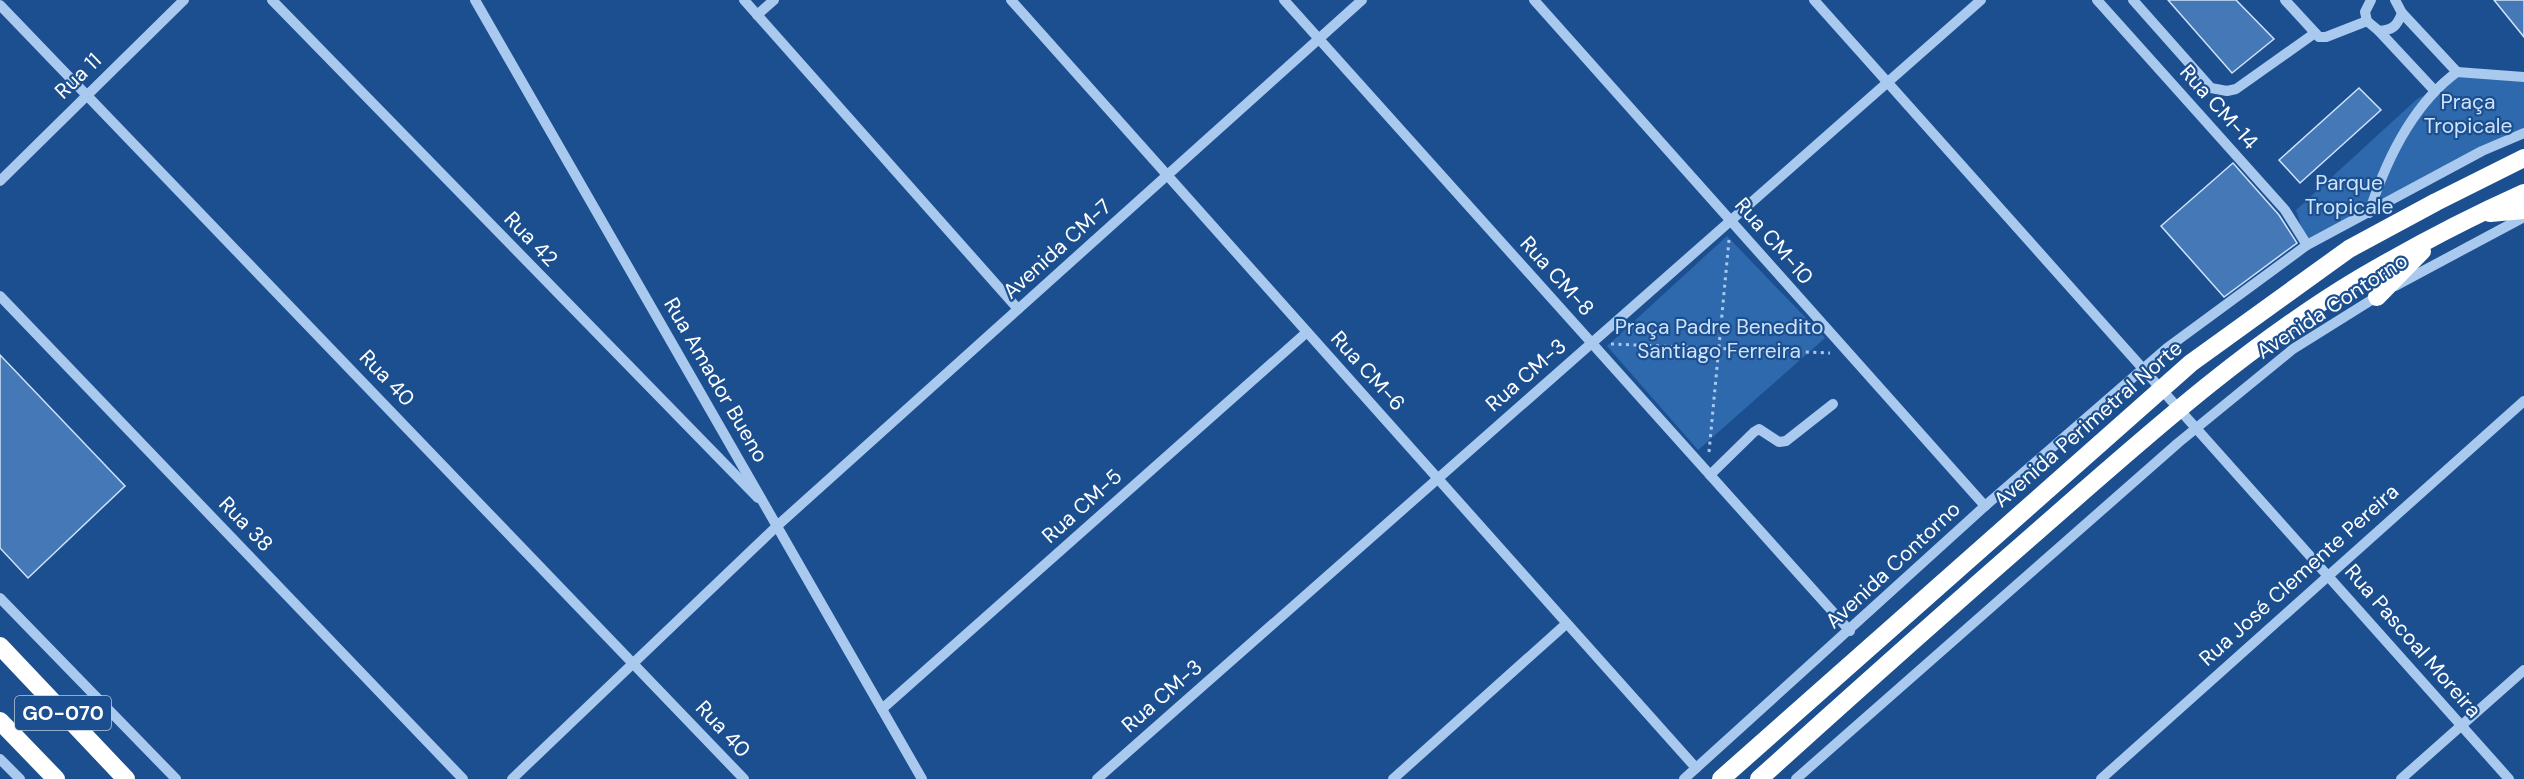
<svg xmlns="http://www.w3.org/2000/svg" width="2524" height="779" font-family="'DM Sans',sans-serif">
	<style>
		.green { fill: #2e69ad }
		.building { fill: #4478b7; stroke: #cfe3fa; stroke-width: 1.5 }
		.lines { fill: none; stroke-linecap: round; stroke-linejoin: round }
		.path { stroke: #a9c9ee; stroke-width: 3; stroke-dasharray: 3 4.5; stroke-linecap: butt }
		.minor { stroke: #a9c9ee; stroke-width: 10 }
		.highway { stroke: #fff; stroke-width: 18 }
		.labels { text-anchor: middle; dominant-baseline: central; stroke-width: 4.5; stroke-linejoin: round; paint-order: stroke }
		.shield { fill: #1b4f8f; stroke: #bbcadd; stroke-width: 1.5 }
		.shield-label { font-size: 20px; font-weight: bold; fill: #fff }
		.street-label { font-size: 21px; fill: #fff; stroke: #1b4f8f }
		.park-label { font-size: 21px; fill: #cfe3fa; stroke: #1b4f8f }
	</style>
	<rect width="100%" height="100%" fill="#1b4f8f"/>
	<!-- green -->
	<g class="green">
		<path d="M2457,72L2524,77V134L2307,245L2296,210L2417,99L2434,90Z"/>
		<path d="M1727,236L1825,338L1698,450L1607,346Z"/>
	</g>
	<!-- building -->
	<g class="building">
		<path d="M2168,0H2236L2274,39L2232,73Z"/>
		<path d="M2494,0H2524V37Z"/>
		<path d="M2359,88L2381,110L2300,183L2279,160Z"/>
		<path d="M2233,163L2279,215L2297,243L2224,297L2161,226Z"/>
		<path d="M0,355L125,486L28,578L0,548Z"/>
	</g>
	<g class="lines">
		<!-- path -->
		<g class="path">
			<path d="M1611,344L1830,353"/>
			<path d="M1709,452L1729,240"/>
		</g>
		<!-- minor -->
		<g class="minor">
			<path d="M272,0L758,498"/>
			<path d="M475,0L922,779"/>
			<path d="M744,0L1018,309"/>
			<path d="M1011,0L1696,768"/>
			<path d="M1284,0L1850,631"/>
			<path d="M1534,0L1985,506"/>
			<path d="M1814,0L2509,779"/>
			<path d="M2097,0L2285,210L2307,245"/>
			<path d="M2133,0L2211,88L2227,91L2236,89L2315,33"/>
			<path d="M2285,0L2319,37H2326L2367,21"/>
			<path d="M2371,0L2365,12L2367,21L2379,31C2393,30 2397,26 2402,13"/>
			<path d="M2395,0L2402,13L2457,72"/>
			<path d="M0,5L744,779"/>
			<path d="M757,15L774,0"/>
			<path d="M2379,31L2434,90"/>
			<path d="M0,181L184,0"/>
			<path d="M2369,213C2386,160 2412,105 2457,72L2524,77"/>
			<path d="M2395,286L2524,217"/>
			<path d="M0,296L463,779"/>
			<path d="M1710,475L1754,432L1759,429L1779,442L1786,441L1833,404"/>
			<path d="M0,598L176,779"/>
			<path d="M882,709L1307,332"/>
			<path d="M0,759L20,779"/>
			<path d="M512,779L777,526L1362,0"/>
			<path d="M1097,779L1981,0"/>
			<path d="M1393,779L1566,624"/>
			<path d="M1684,779L1985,506L2167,348L2307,245L2482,151L2524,133"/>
			<path d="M1796,779L2178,443L2293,349L2381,294"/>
			<path d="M2101,779L2524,401"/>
			<path d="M2401,779L2524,670"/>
		</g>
		<!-- highway -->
		<g class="highway">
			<path d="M2490,213L2524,210"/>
			<path d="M2377,297L2422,251"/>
			<path d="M0,646L126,779"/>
			<path d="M0,721L56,779"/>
			<path d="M1721,779L2191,363L2349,249L2436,202L2524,158"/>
			<path d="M1759,779C1852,695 1945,612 2039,530C2141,441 2243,348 2360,278C2413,247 2468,218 2524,193"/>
		</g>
	</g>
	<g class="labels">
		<!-- shield labels -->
		<rect class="shield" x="15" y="696" width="96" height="34" rx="4.5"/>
		<g class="shield-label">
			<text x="63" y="713">GO-070</text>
		</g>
		<!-- street labels -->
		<g class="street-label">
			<text transform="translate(78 76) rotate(-44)">Rua 11</text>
			<text transform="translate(2219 107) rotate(48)">Rua CM-14</text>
			<text transform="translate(531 239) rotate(46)">Rua 42</text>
			<text transform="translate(1774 241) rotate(49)">Rua CM-10</text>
			<text transform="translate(1057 249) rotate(-42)">Avenida CM-7</text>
			<text transform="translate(1557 276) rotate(48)">Rua CM-8</text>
			<text transform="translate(2332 306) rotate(-33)">Avenida Contorno</text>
			<text transform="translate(1368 371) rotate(48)">Rua CM-6</text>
			<text transform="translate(1526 375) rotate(-41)">Rua CM-3</text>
			<text transform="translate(387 378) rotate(46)">Rua 40</text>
			<text transform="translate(716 380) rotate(60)">Rua Amador Bueno</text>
			<text transform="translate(2088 424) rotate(-41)">Avenida Perimetral Norte</text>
			<text transform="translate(1082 506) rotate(-42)">Rua CM-5</text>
			<text transform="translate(246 524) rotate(46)">Rua 38</text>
			<text transform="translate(1893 565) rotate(-43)">Avenida Contorno</text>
			<text transform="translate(2299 575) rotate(-42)">Rua José Clemente Pereira</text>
			<text transform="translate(2413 641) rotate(49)">Rua Pascoal Moreira</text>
			<text transform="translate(1162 696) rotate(-41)">Rua CM-3</text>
			<text transform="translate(723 729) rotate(47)">Rua 40</text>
		</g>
		<!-- park labels -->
		<g class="park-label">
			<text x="2468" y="102">Praça<tspan x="2468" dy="24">Tropicale</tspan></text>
			<text x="2349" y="183">Parque<tspan x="2349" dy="24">Tropicale</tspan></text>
			<text x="1719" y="327">Praça Padre Benedito<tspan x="1719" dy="24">Santiago Ferreira</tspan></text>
		</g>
	</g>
</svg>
